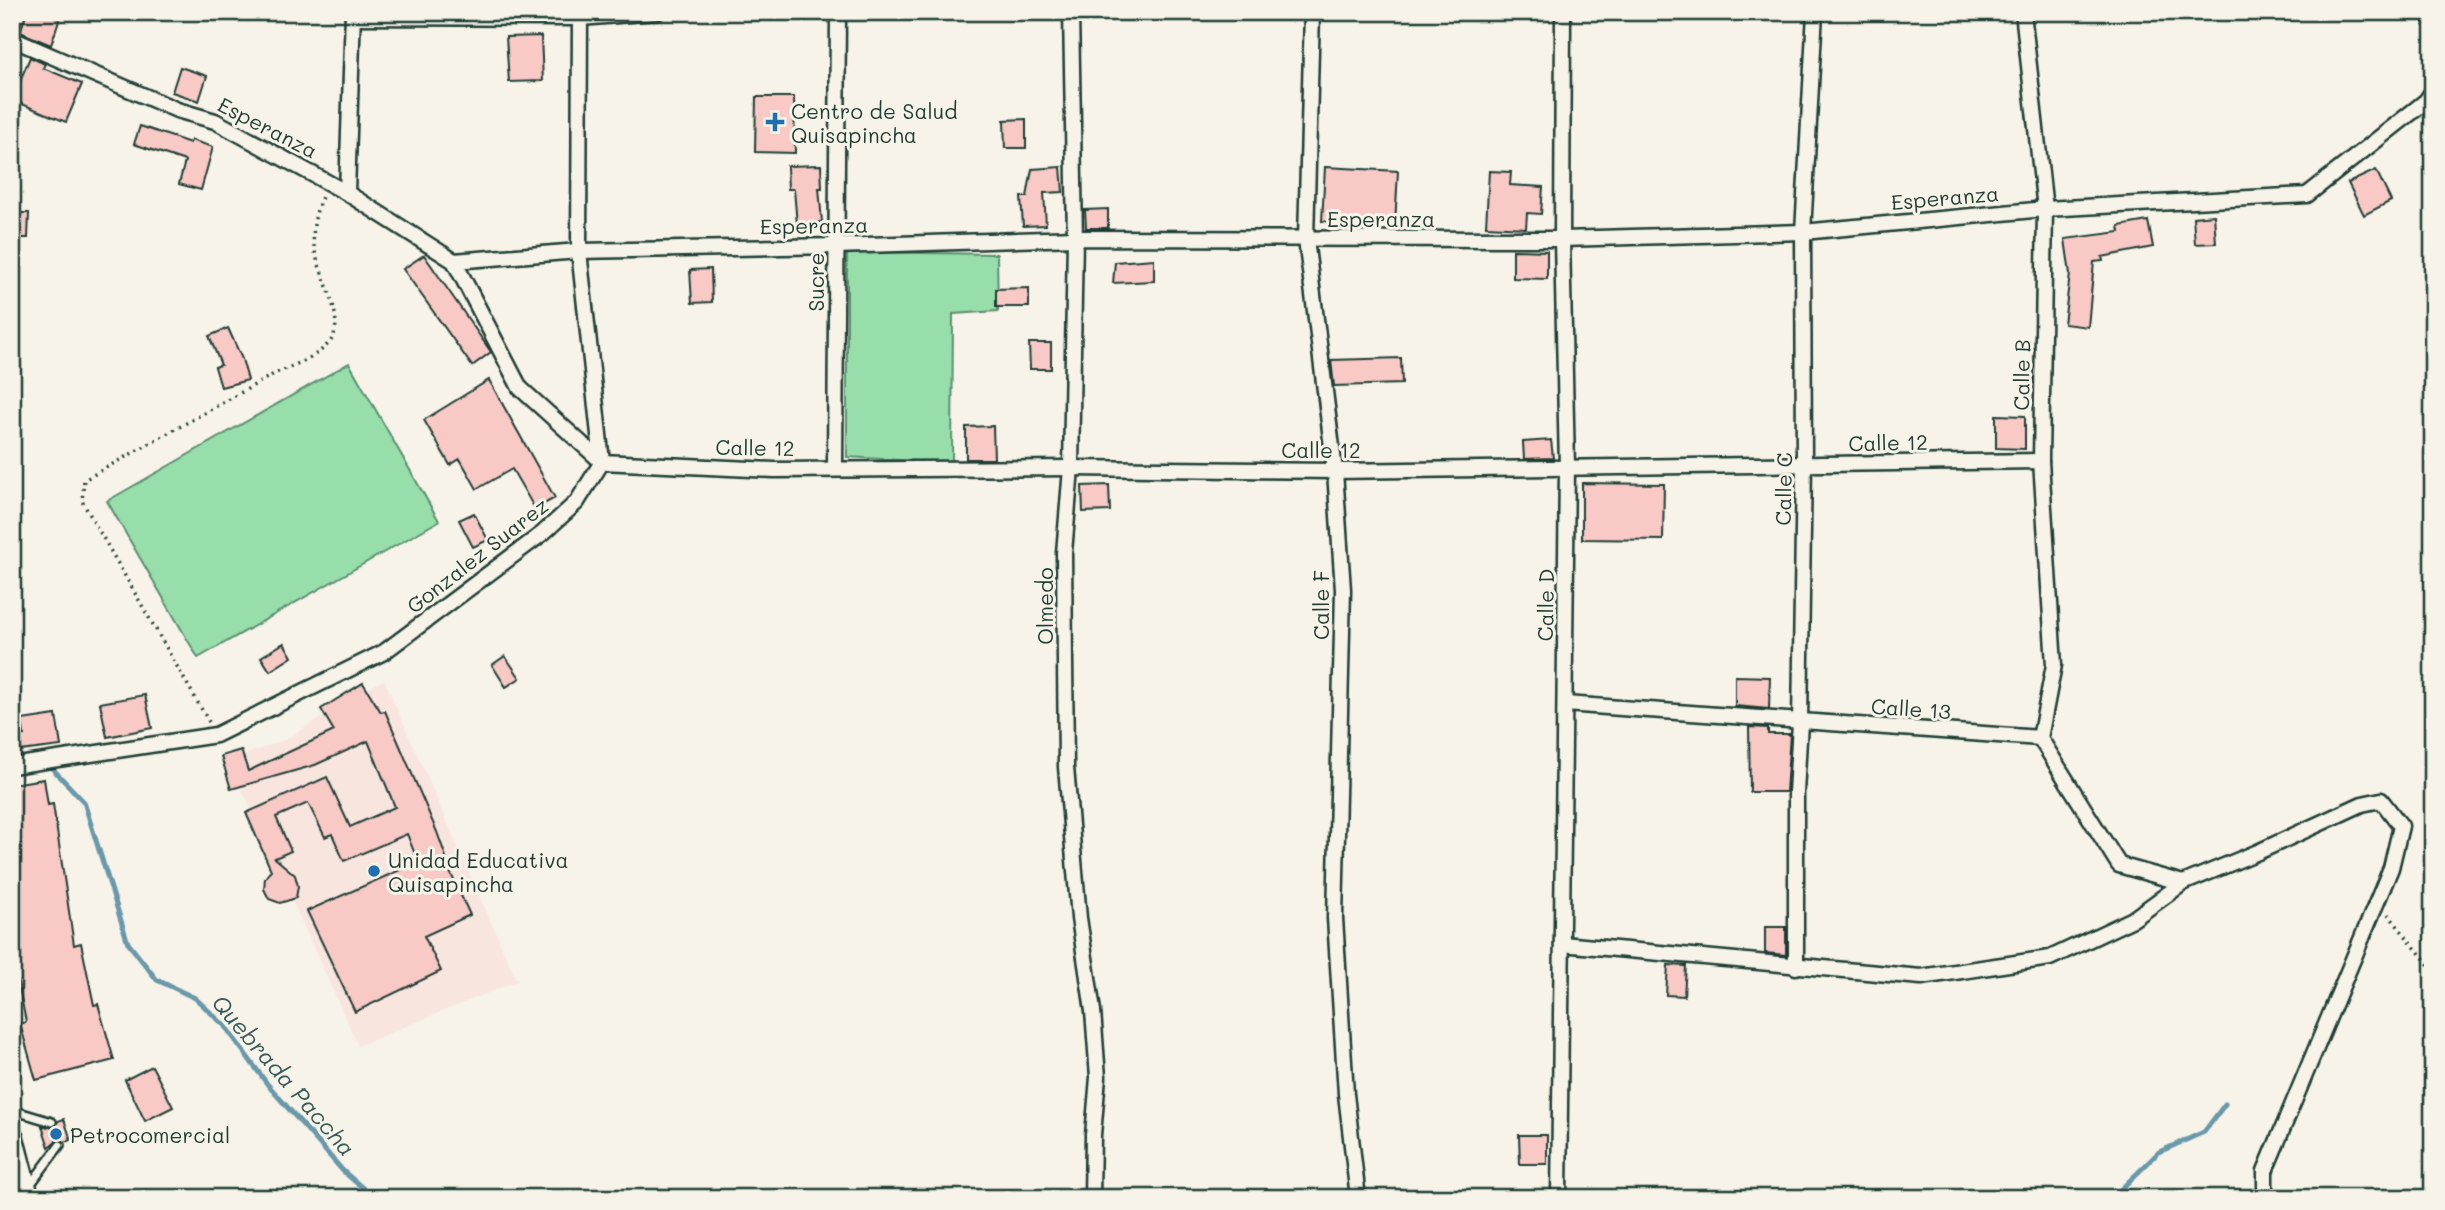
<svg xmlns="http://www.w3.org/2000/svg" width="2445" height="1210" font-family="Mali,sans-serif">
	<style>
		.built { fill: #f8e6de }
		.green { fill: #97deab; stroke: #5b8e70; stroke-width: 2 }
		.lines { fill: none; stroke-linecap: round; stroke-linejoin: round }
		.stream { stroke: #6798aa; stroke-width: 5 }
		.building { fill: #f9c9c6; stroke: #1f3d34; stroke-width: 2 }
		.lane-casing { stroke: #1f3d34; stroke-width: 12 }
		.street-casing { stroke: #1f3d34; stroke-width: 19 }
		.secondary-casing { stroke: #1f3d34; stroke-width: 26 }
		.path { stroke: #1f3d34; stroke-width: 3.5; stroke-dasharray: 2 5; stroke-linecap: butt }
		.lane { stroke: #f7f3e8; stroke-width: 7 }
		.street { stroke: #f7f3e8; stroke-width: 14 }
		.secondary { stroke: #f7f3e8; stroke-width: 21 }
		.poi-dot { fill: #1f6fb2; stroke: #f7f3e8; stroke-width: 2.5 }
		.labels { text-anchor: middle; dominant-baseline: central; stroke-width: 6; stroke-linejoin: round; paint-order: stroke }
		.poi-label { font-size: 21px; fill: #1f3d34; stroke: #f7f3e8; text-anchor: start }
		.street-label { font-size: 21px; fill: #1f3d34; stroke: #f7f3e8 }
		.water-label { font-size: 23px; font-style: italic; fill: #375b5b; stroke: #f7f3e8 }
	</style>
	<rect width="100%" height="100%" fill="#f7f3e8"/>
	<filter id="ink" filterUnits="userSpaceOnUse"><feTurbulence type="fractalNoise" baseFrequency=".0143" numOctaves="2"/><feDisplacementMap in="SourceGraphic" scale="14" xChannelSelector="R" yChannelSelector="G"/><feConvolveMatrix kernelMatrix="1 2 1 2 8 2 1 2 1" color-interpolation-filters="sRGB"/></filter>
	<g filter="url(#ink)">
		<!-- built -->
		<path class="built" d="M384,679L517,981L358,1046L229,761L286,739Z"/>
		<!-- green -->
		<g class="green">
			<path d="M847,252L997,254L998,311L953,314L952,463L847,457Z"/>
			<path d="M349,363L439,521L198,658L107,501Z"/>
		</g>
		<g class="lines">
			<!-- stream -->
			<g class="stream">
				<path d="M12,722L25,739"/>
				<path d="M49,765L84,802L128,943L157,980L195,998L225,1026L268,1085L343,1171L374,1198"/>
				<path d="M2112,1198L2159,1152L2204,1132L2225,1104"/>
			</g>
		</g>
		<!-- building -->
		<g class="building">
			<path d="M27,12H62L51,45L20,32Z"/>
			<path d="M541,36L543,81L509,82L506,37Z"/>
			<path d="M30,57L45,64L43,68L82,84L66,122L12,100Z"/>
			<path d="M180,67L207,76L199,101L172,92Z"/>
			<path d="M756,97H794L795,153L755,152Z"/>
			<path d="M1026,119V148H1005L1004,120Z"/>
			<path d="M140,126L190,143L191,140L213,147L201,190L179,184L185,161L134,144Z"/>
			<path d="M821,165L822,188H819L822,222L797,225L794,189H788L787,166Z"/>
			<path d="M1061,167L1063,192L1044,193L1046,225L1023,226L1021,197H1027L1032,169Z"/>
			<path d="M1325,167L1398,171L1395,225L1322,221Z"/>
			<path d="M2376,170L2391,201L2364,215L2348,183Z"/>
			<path d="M1489,171L1511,172L1510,185L1543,187L1541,214L1527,213L1526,228L1486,226Z"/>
			<path d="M1108,209V228H1086L1085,210Z"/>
			<path d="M12,213H29L28,238H12Z"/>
			<path d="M2214,215L2216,243L2195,244L2193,217Z"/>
			<path d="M2148,221L2153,247L2102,257L2103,261L2094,262L2088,327L2064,324L2070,274L2065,239L2120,232L2119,226Z"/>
			<path d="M1513,250L1547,251V279L1513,278Z"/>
			<path d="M424,255L491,352L472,366L403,269Z"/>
			<path d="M1154,259V281L1113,283L1115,262Z"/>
			<path d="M711,269L712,302L692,303L690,270Z"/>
			<path d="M1029,288V307H996V289Z"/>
			<path d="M228,328L242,359L248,380L221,387L215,367L221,365L209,336Z"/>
			<path d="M1029,343H1051V369H1030Z"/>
			<path d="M1401,358L1402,384L1334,386L1331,360Z"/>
			<path d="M489,380L555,498L535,509L512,469L477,489L460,459L450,465L424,420Z"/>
			<path d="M1996,415L2025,416V449L1996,448Z"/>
			<path d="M993,426L994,459H966V427Z"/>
			<path d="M1551,440L1553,458L1524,459L1523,442Z"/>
			<path d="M1582,483L1664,484L1663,540L1582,539Z"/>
			<path d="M1109,485L1110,511L1083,512L1082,486Z"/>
			<path d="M474,513L488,540L473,547L459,520Z"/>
			<path d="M284,643L292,657L270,671L261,657Z"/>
			<path d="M505,656L520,678L506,687L492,665Z"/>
			<path d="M1735,676L1770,677L1769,709L1735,706Z"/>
			<path d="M363,683L381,712L385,711L437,832L447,860L445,861L470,915L424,936L441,971L355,1012L307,911L418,862L407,834L344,861L332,834L325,837L308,803L276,817L291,851L275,858L295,875L298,886L296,898L280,903L269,899L264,889L265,878L271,870L246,813L327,777L350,827L395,807L368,741L315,765L231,789L221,756L241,750L248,771L334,731L321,709Z"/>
			<path d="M145,695L152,728L107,737L100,703Z"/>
			<path d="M56,715L61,746L12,752V736L24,735L22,720Z"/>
			<path d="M1749,727L1768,728V734H1790L1786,792H1750Z"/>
			<path d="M44,779L48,805L53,804L74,945L81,943L94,1005L98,1004L114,1060L36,1080L20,1024L26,1022L13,957H14L12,944V784Z"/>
			<path d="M1765,927H1786V955L1765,953Z"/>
			<path d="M1668,965L1686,966L1684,996L1666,995Z"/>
			<path d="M152,1066L173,1107L145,1121L125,1080Z"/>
			<path d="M64,1119L71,1140L65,1142L58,1139L49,1147L42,1126L54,1128L58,1121Z"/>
			<path d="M1519,1135H1547V1164H1520Z"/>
		</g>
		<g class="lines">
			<!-- lane casing -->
			<g class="lane-casing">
				<g id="lane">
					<path d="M12,1110L52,1122"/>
					<path d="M30,1185L60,1145"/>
				</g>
			</g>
			<!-- street casing -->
			<g class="street-casing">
				<g id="street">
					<path d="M1071,12L1075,238L1071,468L1064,553L1066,767L1079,918L1093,1011L1098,1077L1093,1135L1092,1198"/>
					<path d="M1312,12L1306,239L1335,471L1343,590L1335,918L1346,1094L1358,1198"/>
					<path d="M2023,12L2045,209L2041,461L2054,665L2040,738"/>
					<path d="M353,17L580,18L657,12"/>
					<path d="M12,39L177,110L215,121L347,193L454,261L520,388L602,462L774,470L1071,468L1335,471L2041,461"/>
					<path d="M347,193L353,12"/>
					<path d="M454,261L579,251L836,246L1075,238L1562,239L1803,232L2045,209L2307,195L2426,101L2433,91"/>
					<path d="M835,468L838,12"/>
					<path d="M1565,704L2040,738L2119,865L2183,883"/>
					<path d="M12,766L216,735L384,652L543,533L577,502L602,462L579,251L580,12"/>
					<path d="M1562,944L1921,977L2050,958L2133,919L2183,883L2258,852L2362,804L2381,800L2401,826L2391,868L2265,1171V1198"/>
					<path d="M1796,967V793L1800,722L1804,464L1803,232L1815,12"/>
					<path d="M1559,1198L1567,467L1562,239L1563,12"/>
				</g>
			</g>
			<!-- secondary casing -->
			<g class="secondary-casing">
				<path id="secondary" d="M12,1137L28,1198"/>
			</g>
			<!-- path -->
			<g class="path">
				<path d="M209,722L82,501L84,480L276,373C294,365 315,358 328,344C351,321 316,272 314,245C312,229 315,212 322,197"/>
				<path d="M2388,914L2433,970"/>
			</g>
			<!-- lane -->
			<use href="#lane" class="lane"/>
			<!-- street -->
			<use href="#street" class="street"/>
			<!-- secondary -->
			<use href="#secondary" class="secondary"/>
		</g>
	</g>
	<!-- markers -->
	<g class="poi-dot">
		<path d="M771.5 111.5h7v7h7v7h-7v7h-7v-7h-7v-7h7z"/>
		<circle cx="374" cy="871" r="7"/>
		<circle cx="56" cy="1134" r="7"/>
	</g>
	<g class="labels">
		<!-- poi labels -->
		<g class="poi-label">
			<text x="791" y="110">Centro de Salud<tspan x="791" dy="24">Quisapincha</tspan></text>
			<text x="388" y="859">Unidad Educativa<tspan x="388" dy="24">Quisapincha</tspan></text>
			<text x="70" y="1134">Petrocomercial</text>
		</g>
		<!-- street labels -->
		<g class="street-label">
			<text transform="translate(268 127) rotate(27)">Esperanza</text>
			<text transform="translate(1945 197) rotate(-5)">Esperanza</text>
			<text x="1381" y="218">Esperanza</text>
			<text transform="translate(814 225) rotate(-1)">Esperanza</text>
			<text transform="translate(815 282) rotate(-90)">Sucre</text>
			<text transform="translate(2021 375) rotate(-89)">Calle B</text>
			<text transform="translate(1888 442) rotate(-1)">Calle 12</text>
			<text transform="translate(755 447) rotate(1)">Calle 12</text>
			<text x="1321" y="449">Calle 12</text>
			<text transform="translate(1783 489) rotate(-89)">Calle C</text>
			<text transform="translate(477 555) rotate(-38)">Gonzalez Suarez</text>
			<text transform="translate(1320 605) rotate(-90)">Calle F</text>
			<text transform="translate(1545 605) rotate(-89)">Calle D</text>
			<text transform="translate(1044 606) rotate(-90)">Olmedo</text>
			<text transform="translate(1911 708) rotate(4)">Calle 13</text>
		</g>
		<!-- water labels -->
		<g class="water-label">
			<text transform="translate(284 1075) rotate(49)">Quebrada Paccha</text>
		</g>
	</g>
	<!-- margin -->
	<rect width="2445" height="1210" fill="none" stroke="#f7f3e8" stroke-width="42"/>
	<rect x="21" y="21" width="2403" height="1168" fill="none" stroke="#1f3d34" stroke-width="2.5" filter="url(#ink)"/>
</svg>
